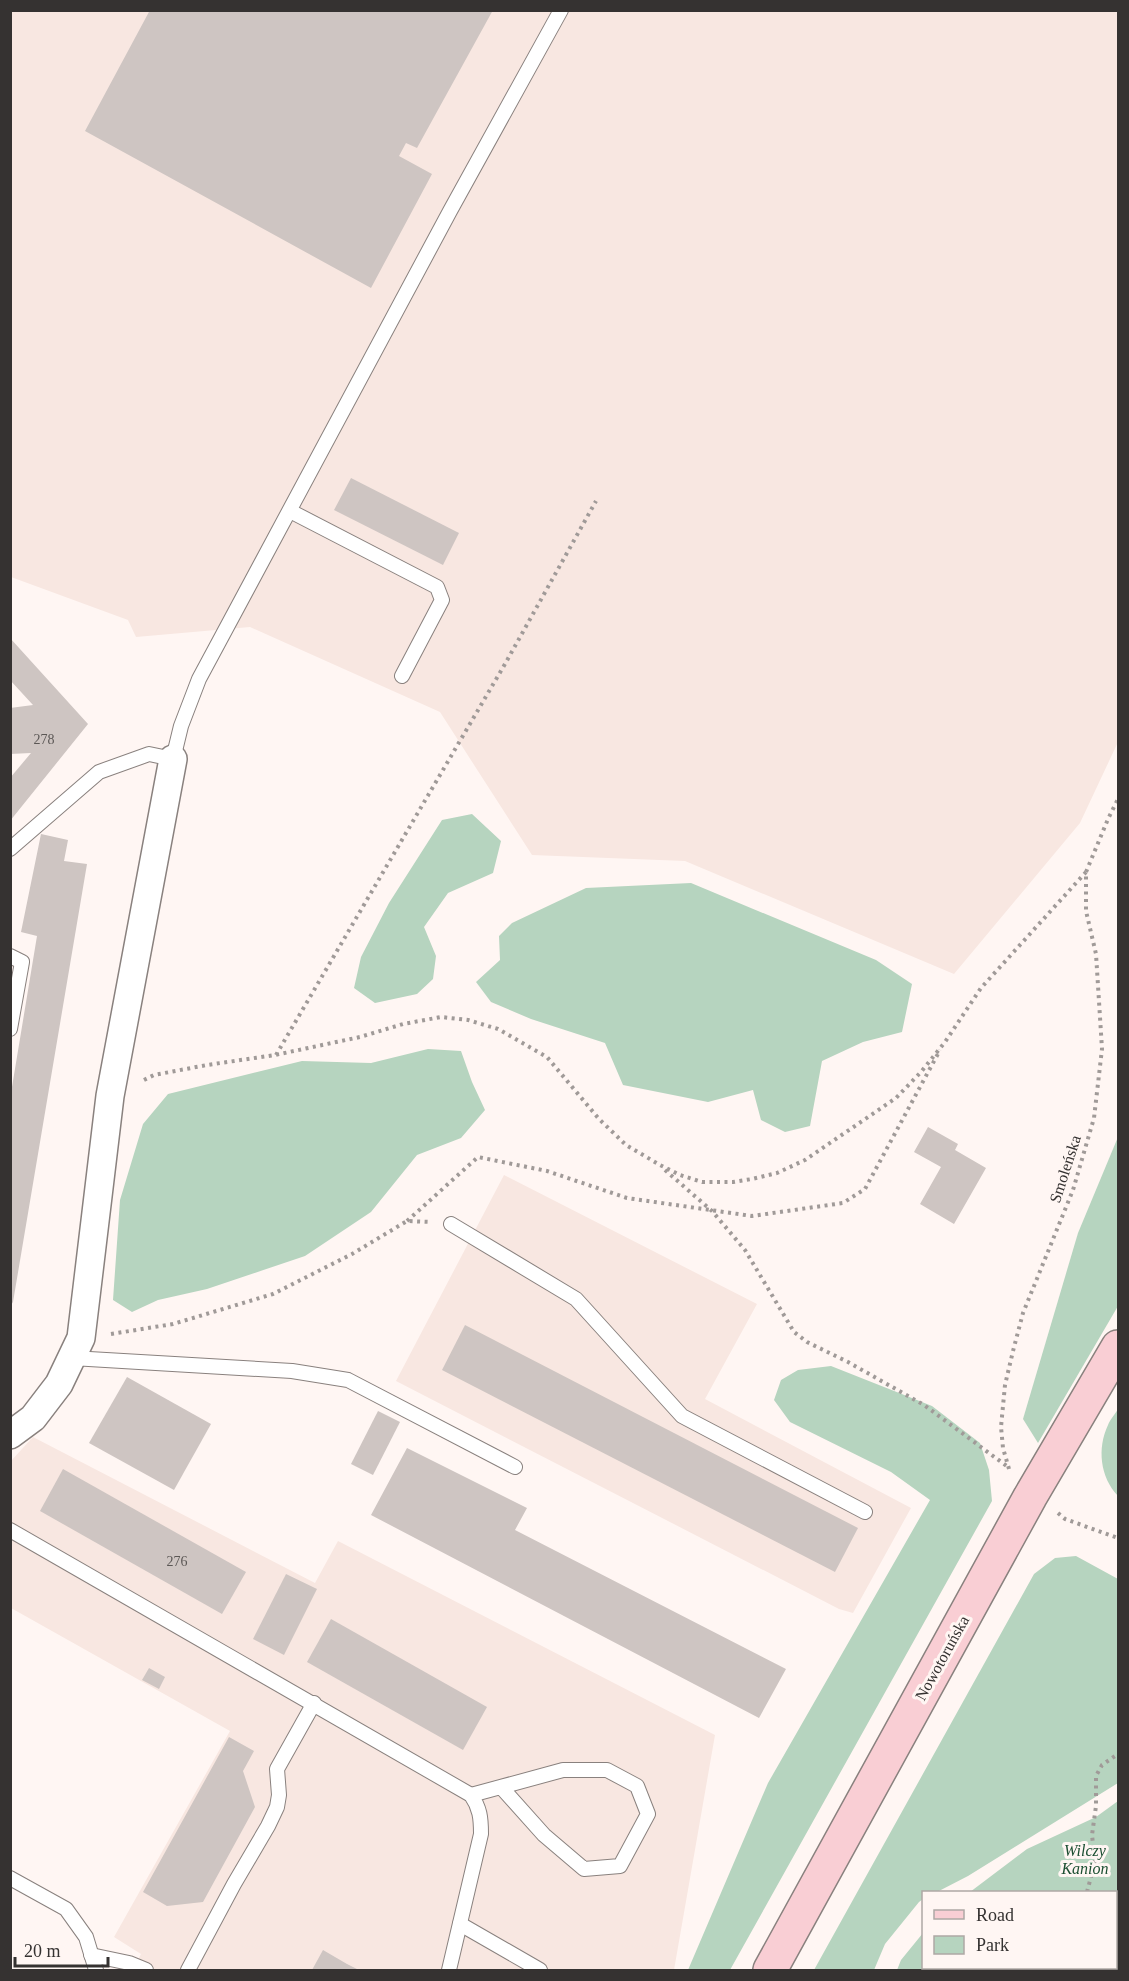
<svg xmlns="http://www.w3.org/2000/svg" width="1129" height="1981" font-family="Georgia,serif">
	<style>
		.built { fill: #f8e7e1 }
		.green { fill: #b6d4bf }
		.building { fill: #cec5c2 }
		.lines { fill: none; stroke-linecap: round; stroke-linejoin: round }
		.service-casing { stroke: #89817e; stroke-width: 16 }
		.minor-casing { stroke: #89817e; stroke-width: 30 }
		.secondary-casing { stroke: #89817e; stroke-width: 36 }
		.path { stroke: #a09a98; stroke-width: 4; stroke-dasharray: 3 4.5; stroke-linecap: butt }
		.service { stroke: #fff; stroke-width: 14 }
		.minor { stroke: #fff; stroke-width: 27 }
		.secondary { stroke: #f9ced4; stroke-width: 33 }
		.labels { text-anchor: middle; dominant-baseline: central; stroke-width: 6; stroke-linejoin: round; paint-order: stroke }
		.number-label { font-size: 14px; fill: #5b5755 }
		.street-label { font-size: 16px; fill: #353231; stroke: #fff6f3 }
		.park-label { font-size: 16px; font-style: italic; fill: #1c4f32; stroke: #fff6f3 }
	</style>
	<rect width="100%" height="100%" fill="#fff6f3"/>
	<!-- built -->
	<g class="built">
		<path d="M10,11H1118V742L1080,823L954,974L685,861L532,855L440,712L250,627L136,637L128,620L11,577Z"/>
		<path d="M504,1175L757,1304L705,1399L911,1508L853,1613L839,1609L396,1381Z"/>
		<path d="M33,1437L315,1583L338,1541L715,1735L674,1970H133L141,1954L114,1937L230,1731L11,1608L10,1462Z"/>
	</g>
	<!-- green -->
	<g class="green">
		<path d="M472,814L501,841L493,873L448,893L424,927L436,956L433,979L417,994L375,1003L354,988L361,957L389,903L442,820Z"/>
		<path d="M691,883L876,960L912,984L902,1032L863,1042L822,1061L810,1126L785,1132L761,1120L753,1090L708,1102L623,1085L605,1043L531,1019L491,1002L476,982L500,960L499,936L512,923L586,888Z"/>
		<path d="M428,1049L461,1051L472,1082L485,1110L461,1138L417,1155L371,1212L305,1256L207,1289L158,1300L132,1312L113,1300L120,1200L143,1124L168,1094L302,1061L371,1063Z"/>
		<path d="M1118,1137V1306L1038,1443L1023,1419L1078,1233Z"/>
		<path d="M831,1366L932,1406L980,1443L989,1470L992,1501L730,1970H688L768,1783L930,1500L891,1472L790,1422L774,1400L781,1380L798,1370Z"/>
		<path d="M1118,1409V1496C1100,1477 1097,1448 1108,1425C1110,1420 1115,1414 1118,1409Z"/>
		<path d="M1076,1556L1118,1579V1783L968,1876L937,1892H924L923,1899L919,1902L885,1944L874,1970H814L1034,1574L1055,1558Z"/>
		<path d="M1118,1801V1970H897L901,1960L923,1933L924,1968H1116V1892H970L1027,1849L1096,1817Z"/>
	</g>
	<!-- building -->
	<g class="building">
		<path d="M150,10H493L417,148L406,143L399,156L432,174L371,288L85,131Z"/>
		<path d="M351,478L459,533L443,565L334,510Z"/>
		<path d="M10,638L88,724L10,821V778L31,753L10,754V708L33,705L10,680Z"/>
		<path d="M41,834L68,840L64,861L87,864L13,1302L10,1307V1099L37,936L21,932Z"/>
		<path d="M928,1127L958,1144L955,1150L986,1168L954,1224L920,1204L941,1167L914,1152Z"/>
		<path d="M465,1325L858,1528L835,1572L442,1370Z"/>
		<path d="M127,1377L211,1424L174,1490L89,1443Z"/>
		<path d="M378,1411L400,1422L373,1475L351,1464Z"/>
		<path d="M407,1448L527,1508L515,1530L786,1669L759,1718L371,1515Z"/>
		<path d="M63,1469L246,1572L222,1614L40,1511Z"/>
		<path d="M286,1574L317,1589L284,1655L253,1639Z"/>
		<path d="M331,1619L487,1707L463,1750L307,1662Z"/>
		<path d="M149,1668L165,1677L159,1689L142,1680Z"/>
		<path d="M229,1737L254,1751L243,1771L255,1807L203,1902L167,1906L143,1892Z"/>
		<path d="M323,1950L347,1964L359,1970H312Z"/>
	</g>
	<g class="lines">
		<!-- service casing -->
		<g class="service-casing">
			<g id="service">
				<path d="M290,511L437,587L442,600L402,676"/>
				<path d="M10,849L99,772L149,754L173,759L181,726L199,679L450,211L561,10"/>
				<path d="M10,956L22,962L10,1029"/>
				<path d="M451,1224L576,1299L682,1416L865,1512"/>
				<path d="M72,1358L292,1371L348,1380L515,1467"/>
				<path d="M10,1530L471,1795C480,1808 481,1818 481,1834L449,1970"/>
				<path d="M471,1795L563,1770H607L637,1786L648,1814L620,1866L584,1869L544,1835L501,1787"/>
				<path d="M10,1878L66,1909L86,1937L96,1970"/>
				<path d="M460,1924L540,1970"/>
				<path d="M91,1955L129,1963L146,1970"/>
				<path d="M188,1970L234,1884L268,1826L277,1807L279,1795L277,1769L314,1703"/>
			</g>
		</g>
		<!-- minor casing -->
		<g class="minor-casing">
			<path id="minor" d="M10,1435L33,1418L59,1384L81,1338L110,1096L173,759"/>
		</g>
		<!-- secondary casing -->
		<g class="secondary-casing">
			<path id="secondary" d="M770,1970L1030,1497L1118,1347"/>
		</g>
		<!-- path -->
		<g class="path">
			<path d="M276,1055L505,664L596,501"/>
			<path d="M144,1080L154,1075L207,1065L275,1055L360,1037L403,1024L441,1017L468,1020L498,1029L547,1057L599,1119L626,1145L660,1165L680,1175L702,1182H733L752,1179L777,1173L805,1160L896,1098L921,1072L945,1042L981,988L1086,872"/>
			<path d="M665,1170L712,1211L745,1250L794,1332L807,1342L848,1362L924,1405L1008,1467"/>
			<path d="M407,1221L478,1157L547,1171L627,1198L752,1216L843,1203L865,1189L940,1050"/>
			<path d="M111,1334L173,1324L273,1294L352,1254L407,1221L431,1222"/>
			<path d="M1009,1469L1003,1448L1001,1427L1005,1385L1013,1351L1023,1313L1073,1190L1094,1118L1102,1049L1096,954L1086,911V872L1108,819L1118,799"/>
			<path d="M1058,1513L1065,1519L1118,1538"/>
			<path d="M1087,1892L1095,1862L1092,1835L1096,1806V1776L1102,1765L1118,1754"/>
			<path d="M981,1970L986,1968"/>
			<path d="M1076,1970V1968"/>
		</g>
		<!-- service -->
		<use href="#service" class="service"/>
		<!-- minor -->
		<use href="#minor" class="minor"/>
		<!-- secondary -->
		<use href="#secondary" class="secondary"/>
	</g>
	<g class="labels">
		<!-- number labels -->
		<g class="number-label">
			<text x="44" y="739">278</text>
			<text x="177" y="1561">276</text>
		</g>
		<!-- street labels -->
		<g class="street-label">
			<text transform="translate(1065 1169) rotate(-72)">Smoleńska</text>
			<text transform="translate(942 1658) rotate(-61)">Nowotoruńska</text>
		</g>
		<!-- park labels -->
		<g class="park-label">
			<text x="1085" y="1850">Wilczy<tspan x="1085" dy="18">Kanion</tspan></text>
		</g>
	</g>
	<!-- border -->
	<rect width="1129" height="1981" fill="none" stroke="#353231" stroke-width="24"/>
	<!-- legend -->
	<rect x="922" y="1891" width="195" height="78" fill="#fff6f3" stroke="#aea8a5" stroke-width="1.5"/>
	<rect x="934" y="1910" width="30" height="9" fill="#f9ced4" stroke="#aea8a5" stroke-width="1.5"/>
	<text x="976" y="1921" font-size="18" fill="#353231">Road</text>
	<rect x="934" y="1936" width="30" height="18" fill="#b6d4bf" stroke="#aea8a5" stroke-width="1.5"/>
	<text x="976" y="1951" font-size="18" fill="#353231">Park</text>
	<!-- scale -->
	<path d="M15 1957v9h93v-9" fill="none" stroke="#353231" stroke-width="3"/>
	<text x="24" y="1957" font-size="18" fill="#353231" stroke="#fff6f3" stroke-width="4.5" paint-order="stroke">20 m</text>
</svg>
